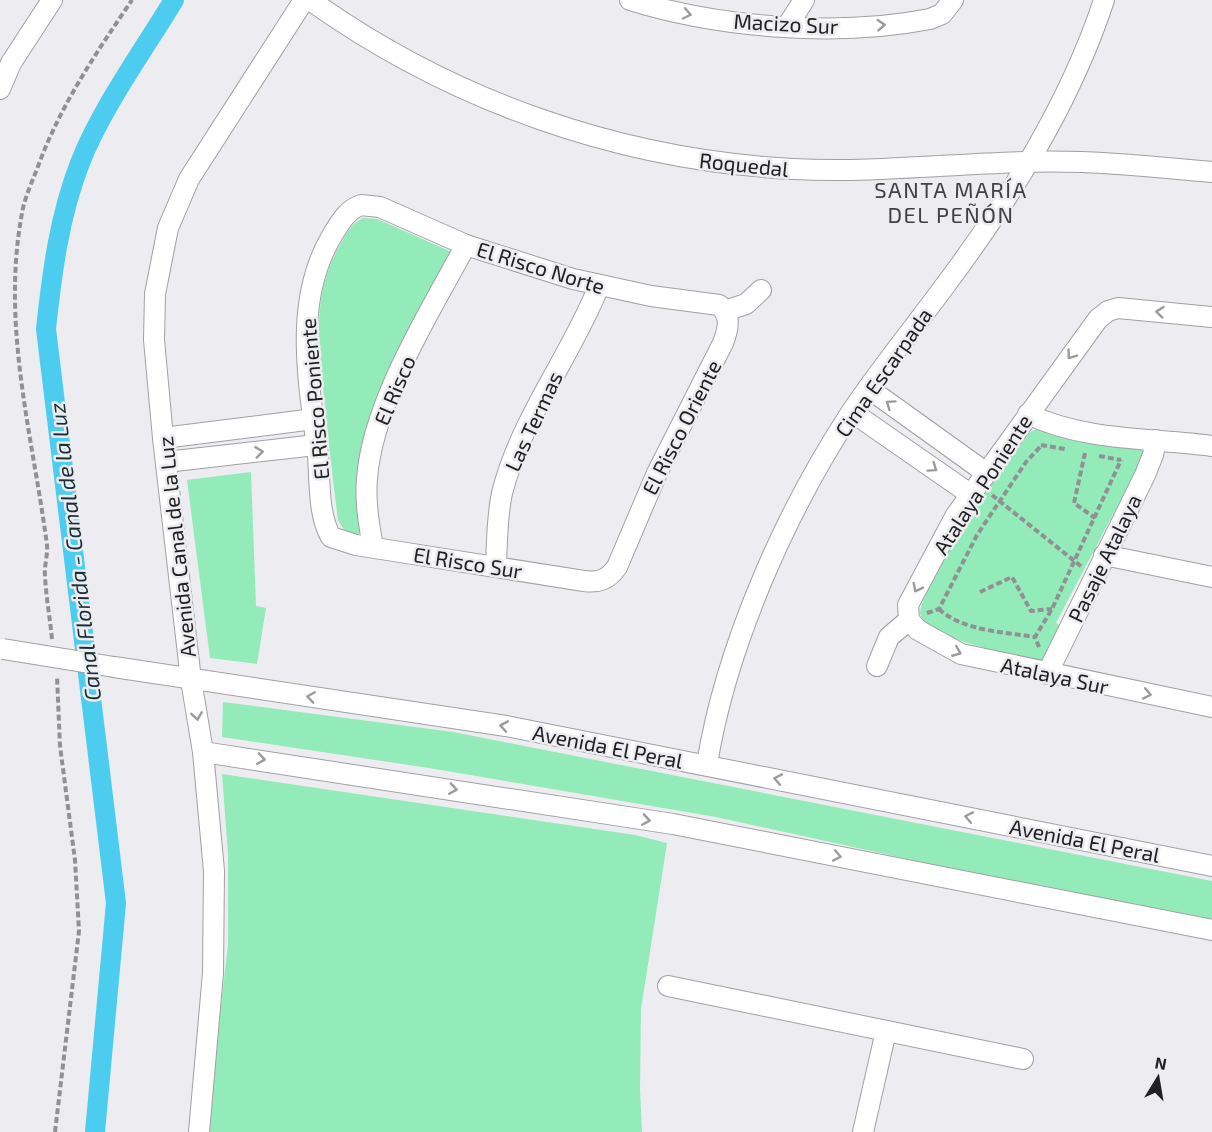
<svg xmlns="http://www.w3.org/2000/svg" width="1212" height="1132" font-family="'Exo 2',sans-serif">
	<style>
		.green { fill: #93ebb9 }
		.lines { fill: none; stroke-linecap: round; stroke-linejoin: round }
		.canal { stroke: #4ccdef; stroke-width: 20 }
		.minor-casing { stroke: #a0a0a5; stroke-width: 22 }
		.path { stroke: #919195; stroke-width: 4; stroke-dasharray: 6 3; stroke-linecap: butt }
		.minor { stroke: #fff; stroke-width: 20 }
		.minor-bridge-casing { stroke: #a0a0a5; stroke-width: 22; stroke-linecap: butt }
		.minor-bridge { stroke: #fff; stroke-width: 20 }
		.oneway { stroke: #9b9b9c }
		.labels { text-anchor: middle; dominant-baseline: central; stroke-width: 5; stroke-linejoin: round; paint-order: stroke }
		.street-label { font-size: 21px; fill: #212122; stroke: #ececf1 }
		.neighbourhood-label { font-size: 22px; letter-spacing: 1.5px; fill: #414145; stroke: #ececf1 }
		.water-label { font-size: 22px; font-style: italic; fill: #192f35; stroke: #ececf1 }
	</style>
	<rect width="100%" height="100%" fill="#ececf1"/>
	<!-- green -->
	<g class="green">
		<path d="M363,218L377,219L452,252L359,502L360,532L357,535L344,530L338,520C333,482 329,444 325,406C319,349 310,297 340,245C346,234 352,223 363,218Z"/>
		<path d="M1044,427L1144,444L1147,456L1137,478H1132L1056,623L1062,627L1042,661C1018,655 925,640 920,613C924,582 1000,460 1024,437C1031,431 1035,429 1044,427Z"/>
		<path d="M251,472L256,606L266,608L257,664L210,658L187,480Z"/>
		<path d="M223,702L453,732L1212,881V919L1003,880L716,817L429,768L222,737Z"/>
		<path d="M222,774L635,835L667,843L641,1009L640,1090L642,1132H206L228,945V854Z"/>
	</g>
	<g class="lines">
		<!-- canal -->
		<path class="canal" d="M95,1132L116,903L46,329C52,273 59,217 80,163C101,109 143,51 174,0"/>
		<!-- minor casing -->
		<g class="minor-casing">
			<g id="minor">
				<path d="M310,0C452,101 619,160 793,169C870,173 947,164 1024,162C1087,160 1149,166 1212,172"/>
				<path d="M630,0C720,28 838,37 930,19L942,14L953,0"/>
				<path d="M788,25L804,0"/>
				<path d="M0,89L11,63L52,0"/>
				<path d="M361,205L380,207L466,245L573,279L651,296L719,305C732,315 728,330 723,343L657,473L617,567C608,580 598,583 584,581L356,545L331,537C318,515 320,481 318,456C309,382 292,301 333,234C341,221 347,210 361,205Z"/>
				<path d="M725,311L746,304L761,290"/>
				<path d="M1212,317L1118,308L1108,311L1098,319L956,515L908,605L909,620L918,630L961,654L1212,707"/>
				<path d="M868,388L985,472"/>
				<path d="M852,412L970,494"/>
				<path d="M1028,414C1083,441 1152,438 1212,446"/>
				<path d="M163,438L314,419"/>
				<path d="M166,462L316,445"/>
				<path d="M373,547C369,525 365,502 367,479C372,404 430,311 466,245"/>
				<path d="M1104,555L1212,577"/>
				<path d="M496,565C497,541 497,516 502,493C521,418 571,356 599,286"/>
				<path d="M877,666L889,637L909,620"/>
				<path d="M114,667L506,726L1212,866"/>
				<path d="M1047,674L1145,475L1153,455L1156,440"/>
				<path d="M203,752L673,824L1212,930"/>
				<path d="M707,764C726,646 786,511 852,411C881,368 913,329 944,287C1009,200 1070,104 1104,0"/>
				<path d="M668,986L1023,1059"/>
				<path d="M199,1132L213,973L214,871L203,752L191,680L163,438L154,340L155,294L168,228L189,179L304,0"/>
				<path d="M863,1132L886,1031"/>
			</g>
		</g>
		<!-- path -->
		<g class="path">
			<path d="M1041,445L1065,449"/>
			<path d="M1085,453L1074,503L1095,518"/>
			<path d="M1099,456L1121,460"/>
			<path d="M992,495L1082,567"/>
			<path d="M980,592L1012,577L1031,611L1052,609"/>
			<path d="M939,609C962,631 1005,632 1035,637"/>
			<path d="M927,613L939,609L977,535L1026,462L1041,446"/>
			<path d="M52,639C50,618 46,597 45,576C44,566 48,555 47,545C32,432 0,322 23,208C26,195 32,182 37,169C60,106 94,56 132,0"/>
			<path d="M1039,647L1035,637L1052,609L1121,460"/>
			<path d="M55,1132L79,931L75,860L60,746L57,676"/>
		</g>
		<!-- minor -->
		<use href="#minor" class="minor"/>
		<!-- minor-bridge casing -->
		<g class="minor-bridge-casing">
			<path id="minor-bridge" d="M3,649L114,667"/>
		</g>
		<!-- minor-bridge -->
		<use href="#minor-bridge" class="minor-bridge"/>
	</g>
	<!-- one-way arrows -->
	<defs><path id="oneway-chevron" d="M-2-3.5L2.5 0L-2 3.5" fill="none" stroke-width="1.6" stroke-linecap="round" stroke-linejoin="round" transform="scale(1.5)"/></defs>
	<g class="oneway">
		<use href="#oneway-chevron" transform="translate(687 14) rotate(12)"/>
		<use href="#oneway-chevron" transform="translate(881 25) rotate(-4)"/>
		<use href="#oneway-chevron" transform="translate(1160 312) rotate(-174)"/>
		<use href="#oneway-chevron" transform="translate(1071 355) rotate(126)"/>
		<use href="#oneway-chevron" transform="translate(890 404) rotate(-145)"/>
		<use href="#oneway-chevron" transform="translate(259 452) rotate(-7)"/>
		<use href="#oneway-chevron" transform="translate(933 468) rotate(35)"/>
		<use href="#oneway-chevron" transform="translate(917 588) rotate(117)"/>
		<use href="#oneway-chevron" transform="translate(957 652) rotate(22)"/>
		<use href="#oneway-chevron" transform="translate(1147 694) rotate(11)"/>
		<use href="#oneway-chevron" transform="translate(311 697) rotate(-172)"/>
		<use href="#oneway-chevron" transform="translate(197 716) rotate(81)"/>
		<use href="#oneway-chevron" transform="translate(504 726) rotate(-170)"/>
		<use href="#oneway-chevron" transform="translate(261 759) rotate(9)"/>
		<use href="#oneway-chevron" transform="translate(778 779) rotate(-169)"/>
		<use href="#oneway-chevron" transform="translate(453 789) rotate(9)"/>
		<use href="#oneway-chevron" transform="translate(969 817) rotate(-169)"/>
		<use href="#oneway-chevron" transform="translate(646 820) rotate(9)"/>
		<use href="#oneway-chevron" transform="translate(837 856) rotate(11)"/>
	</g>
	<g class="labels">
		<!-- street labels -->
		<g class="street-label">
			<text transform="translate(786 23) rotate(3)">Macizo Sur</text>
			<text transform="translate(744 164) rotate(6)">Roquedal</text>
			<text transform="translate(541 267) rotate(17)">El Risco Norte</text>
			<text transform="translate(883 372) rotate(-55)">Cima Escarpada</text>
			<text transform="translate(394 390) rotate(-67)">El Risco</text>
			<text transform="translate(314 399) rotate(-95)">El Risco Poniente</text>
			<text transform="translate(533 421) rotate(-65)">Las Termas</text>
			<text transform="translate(681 427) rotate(-63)">El Risco Oriente</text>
			<text transform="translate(982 484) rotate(-57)">Atalaya Poniente</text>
			<text transform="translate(176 547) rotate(-96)">Avenida Canal de la Luz</text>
			<text transform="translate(1104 558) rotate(-64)">Pasaje Atalaya</text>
			<text transform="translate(468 562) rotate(9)">El Risco Sur</text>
			<text transform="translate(1055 675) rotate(12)">Atalaya Sur</text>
			<text transform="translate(608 746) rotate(11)">Avenida El Peral</text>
			<text transform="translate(1085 840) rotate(11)">Avenida El Peral</text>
		</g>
		<!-- neighbourhood labels -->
		<g class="neighbourhood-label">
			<text x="951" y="189">SANTA MARÍA<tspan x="951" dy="25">DEL PEÑÓN</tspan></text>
		</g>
		<!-- water labels -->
		<g class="water-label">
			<text transform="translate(74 552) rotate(-97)">Canal Florida - Canal de la Luz</text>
		</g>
	</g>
	<!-- north arrow -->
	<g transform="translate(1158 1078) rotate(11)" stroke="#ececf1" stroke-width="4.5" paint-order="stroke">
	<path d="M0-4.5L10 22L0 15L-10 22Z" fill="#212122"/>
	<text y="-9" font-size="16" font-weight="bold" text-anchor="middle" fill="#212122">N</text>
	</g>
</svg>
